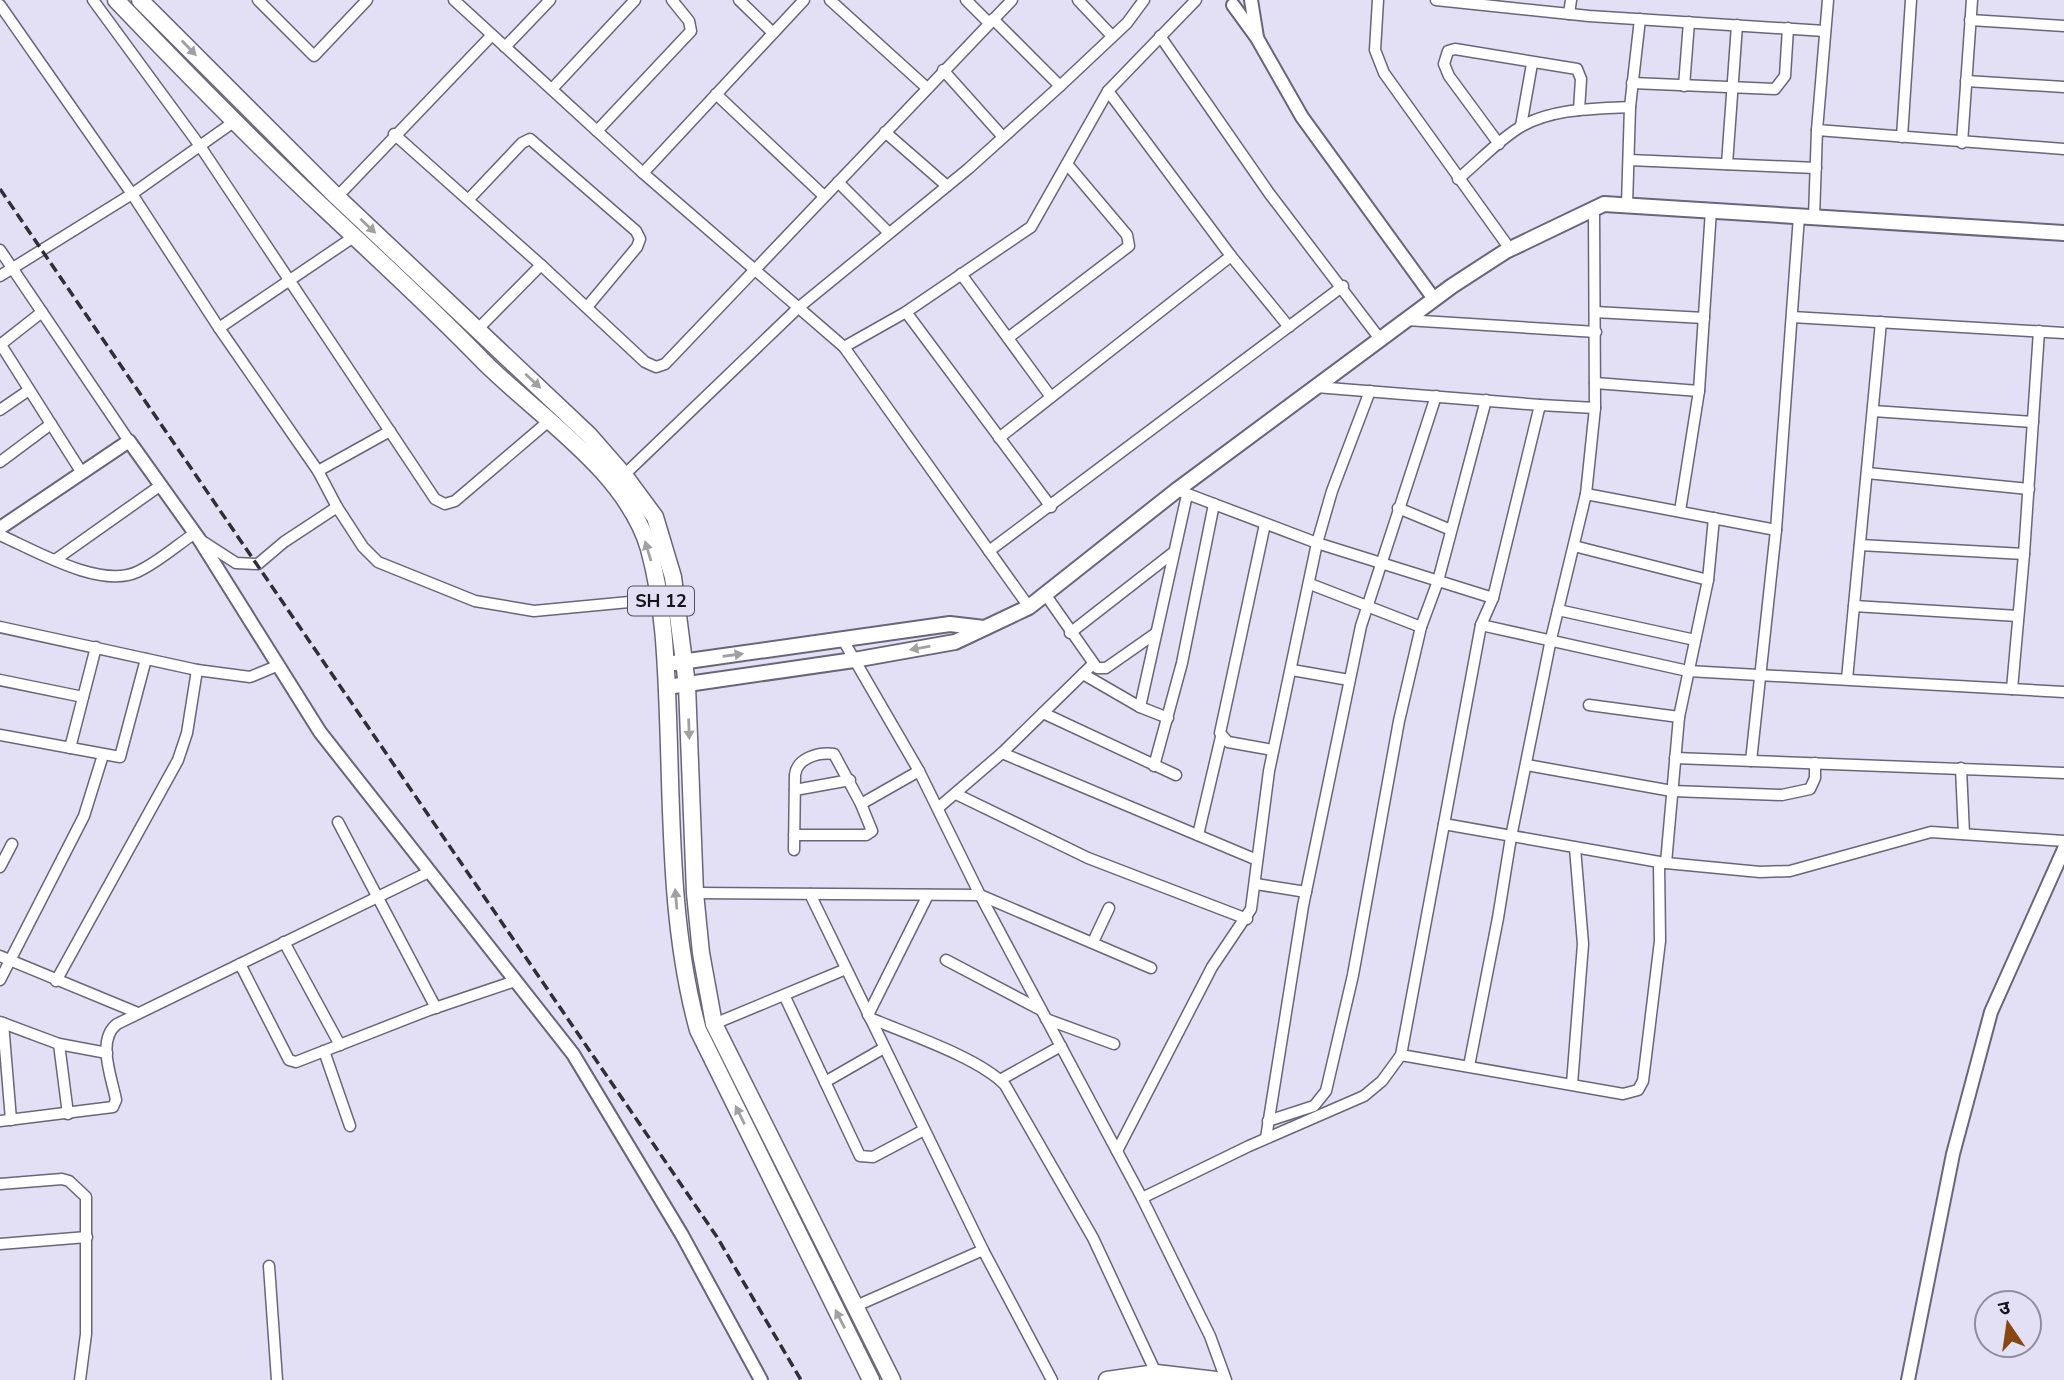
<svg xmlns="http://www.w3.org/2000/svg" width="2064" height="1380" font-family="'Nunito Sans','Noto Sans Devanagari',sans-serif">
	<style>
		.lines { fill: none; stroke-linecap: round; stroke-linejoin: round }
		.minor-casing { stroke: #6a6679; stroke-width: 13 }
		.tertiary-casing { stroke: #6a6679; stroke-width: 16 }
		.secondary-casing { stroke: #6a6679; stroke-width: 18 }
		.primary-casing { stroke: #6a6679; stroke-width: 19 }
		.minor { stroke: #fff; stroke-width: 10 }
		.tertiary { stroke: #fff; stroke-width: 12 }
		.secondary { stroke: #fff; stroke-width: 14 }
		.primary { stroke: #fff; stroke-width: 16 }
		.rail { stroke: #302e37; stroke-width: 3.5; stroke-dasharray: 10 5; stroke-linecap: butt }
		.oneway { fill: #a1a0a3 }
		.labels { text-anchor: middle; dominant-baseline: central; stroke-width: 7; stroke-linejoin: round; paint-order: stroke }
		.shield { fill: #e3dff5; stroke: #52505c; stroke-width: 2 }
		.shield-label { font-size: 18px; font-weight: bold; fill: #14121a }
	</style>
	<rect width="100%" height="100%" fill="#e3dff5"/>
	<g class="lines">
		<!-- minor casing -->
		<g class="minor-casing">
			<g id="minor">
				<path d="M93,0L200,146L435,499L445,504L455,501L550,420"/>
				<path d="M258,0L314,56L367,0"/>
				<path d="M454,0L643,173L804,0"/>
				<path d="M739,0L773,33"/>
				<path d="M830,0L927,88"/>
				<path d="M966,0L989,23"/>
				<path d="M1078,0L1112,36"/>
				<path d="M1378,0L1375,50L1384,73L1510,249"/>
				<path d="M1436,0L1589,16L1825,31"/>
				<path d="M1828,0L1817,130L2064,149"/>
				<path d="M0,5L132,194L219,328L318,471L337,507"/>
				<path d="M1569,14L1571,0"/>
				<path d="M993,19L1060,86"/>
				<path d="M1970,20L2064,26"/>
				<path d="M1160,36L1269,193L1380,339"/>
				<path d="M505,47L550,0"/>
				<path d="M943,70L1003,137"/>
				<path d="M1966,81L2064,87"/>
				<path d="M1632,83L1775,89L1785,76L1788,28"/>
				<path d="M1684,86L1689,22"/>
				<path d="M552,89L635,0"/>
				<path d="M1108,91L1231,256L1289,327"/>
				<path d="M716,94L824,196"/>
				<path d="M1521,126L1532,64"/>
				<path d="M597,131L691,31L689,21L672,0"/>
				<path d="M885,132L947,186"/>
				<path d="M394,134L541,265L645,362L656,367L665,364L1012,0"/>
				<path d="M1902,137L1911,0"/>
				<path d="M1962,143L1972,0"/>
				<path d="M1499,144L1449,76L1444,64L1448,51L1455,49L1577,69L1581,79L1579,110"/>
				<path d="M1629,160L1816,168"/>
				<path d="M1727,164L1737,25"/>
				<path d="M643,173L844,347L1029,607"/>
				<path d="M1458,179C1479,162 1499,139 1522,126C1554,108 1594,109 1630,107"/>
				<path d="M838,182L889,233"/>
				<path d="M337,197L492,35"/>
				<path d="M469,199L522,143L530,139L636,231L640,239L637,247L587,307"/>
				<path d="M1627,205L1630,107L1640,19"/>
				<path d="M1814,217L1817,130"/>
				<path d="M0,250L129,441"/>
				<path d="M961,274L1051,397"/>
				<path d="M0,276L132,194L235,121"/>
				<path d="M906,312L1051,507"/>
				<path d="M1595,312L1704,318"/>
				<path d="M1792,317L2064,333"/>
				<path d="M1406,320L1596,332"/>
				<path d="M219,328L355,236"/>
				<path d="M478,329L541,265"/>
				<path d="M1008,338L1129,246L1127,235L1067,164"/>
				<path d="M0,345L42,312"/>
				<path d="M1,345L82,473"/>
				<path d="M844,347L906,312L1031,227L1108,91L1196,0"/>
				<path d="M1595,383L1699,391"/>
				<path d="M1316,387L1540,405L1493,598L1481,625L1688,671L2064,692"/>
				<path d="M1540,405L1595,408L1594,208"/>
				<path d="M0,410L29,390"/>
				<path d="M1873,411L2033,422"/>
				<path d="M999,438L1231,256"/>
				<path d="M0,462L51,424"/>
				<path d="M318,471L390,431"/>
				<path d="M1867,473L2029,489"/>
				<path d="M621,478L798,308L968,169L1060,86L1127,23L1144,0"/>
				<path d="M1177,490L1317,543L1493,598"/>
				<path d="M1586,494L1776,530"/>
				<path d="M1398,508L1451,530"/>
				<path d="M1680,511L1699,391L1711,210"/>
				<path d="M1714,518L1708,580L1679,717L1666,863L1760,872L1790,871L1931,832L2064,841"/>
				<path d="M1265,524L1220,733L1228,742L1273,750"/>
				<path d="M0,535C34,550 100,589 137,572C157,563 176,546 195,533"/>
				<path d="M202,541L236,563L258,564L284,542L337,507L363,547L378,562L475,601L534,611L661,599"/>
				<path d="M1860,545L2024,554"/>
				<path d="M1574,546L1708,580"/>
				<path d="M989,551L1343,286"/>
				<path d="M55,560L161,485"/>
				<path d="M1310,584L1421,627"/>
				<path d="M1045,594L1097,668H1106L1156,633"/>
				<path d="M1854,606L2018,616"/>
				<path d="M1558,610L1695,640"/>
				<path d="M1481,625L1444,824L1665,863"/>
				<path d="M0,627L197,670L250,677L279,665"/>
				<path d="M1070,633L1174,552"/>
				<path d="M843,640L919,771L980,895L1142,1198L1210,1336L1226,1380"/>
				<path d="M1292,670L1349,680"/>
				<path d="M1083,674L1140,707L1168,718"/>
				<path d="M1847,679L1881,322"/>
				<path d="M0,680L83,697"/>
				<path d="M2012,689L2024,554L2039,331"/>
				<path d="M1589,705L1679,717"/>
				<path d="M1140,707L1187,495"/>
				<path d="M1043,713L1176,775"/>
				<path d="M0,735L120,757L146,659"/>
				<path d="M70,748L96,647"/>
				<path d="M1002,753L1257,860"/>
				<path d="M1675,758L2064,773"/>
				<path d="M1751,761L1776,530L1799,216"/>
				<path d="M1527,765L1672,791L1782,795L1810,789L1815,778V763"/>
				<path d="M1154,766L1182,663L1214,504"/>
				<path d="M1961,768L1964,834"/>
				<path d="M795,790L850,780"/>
				<path d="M956,794L1088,858L1247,919"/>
				<path d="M861,804L919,771"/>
				<path d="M938,808L1002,753L1092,665"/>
				<path d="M338,822L436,1008"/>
				<path d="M1198,835L1221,737"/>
				<path d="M794,850L795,775C797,758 818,752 834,754L861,804L872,831L866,835H794"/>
				<path d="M0,867L12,844"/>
				<path d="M1256,884L1306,892"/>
				<path d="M695,893L980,895L1151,968"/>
				<path d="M810,894L983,1250L1052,1380"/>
				<path d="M284,942L340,1045"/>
				<path d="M1093,942L1109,908"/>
				<path d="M0,956L138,1013"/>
				<path d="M946,960L1041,1010"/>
				<path d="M240,964L289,1060L296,1062L429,1010L515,981"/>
				<path d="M0,980L84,816L103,755"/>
				<path d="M56,981L178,760L187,733L197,670"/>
				<path d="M785,997L860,1156L873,1157L924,1130"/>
				<path d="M868,1015L928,895"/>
				<path d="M870,1018C907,1034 978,1057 1005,1085L1093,1238L1156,1373"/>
				<path d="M1046,1019L1114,1044"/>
				<path d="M0,1022L59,1044L107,1053"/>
				<path d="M3,1023L11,1120"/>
				<path d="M714,1024L846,969"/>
				<path d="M59,1044L68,1114"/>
				<path d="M324,1051L350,1126"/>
				<path d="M1401,1055L1623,1094L1638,1090L1643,1081L1660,941L1659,862"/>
				<path d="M1469,1066L1498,918L1511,837L1551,639L1586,494L1595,408"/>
				<path d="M1000,1080L1061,1046"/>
				<path d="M825,1082L884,1048"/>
				<path d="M1572,1084L1583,944L1575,848"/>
				<path d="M0,1121L113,1107L116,1100C112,1078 96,1040 117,1024L429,872"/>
				<path d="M1268,1121L1314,1106L1326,1091L1353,975L1399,721L1421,627L1438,581L1486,400"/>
				<path d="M1266,1138L1303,906L1361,626L1436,396"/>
				<path d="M1117,1151L1212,967L1251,909L1269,771L1317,543L1332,491L1370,391"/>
				<path d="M0,1184L62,1179L69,1181L86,1197V1334L80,1380"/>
				<path d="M1142,1198L1249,1146L1364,1096L1382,1081L1401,1055L1444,824"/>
				<path d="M0,1244L87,1237"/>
				<path d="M269,1266L277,1380"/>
				<path d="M856,1306L983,1250"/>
			</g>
		</g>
		<!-- tertiary casing -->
		<g class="tertiary-casing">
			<g id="tertiary">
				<path d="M1251,0L1257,37"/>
				<path d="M1233,5L1257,38L1302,117L1434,299"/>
				<path d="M0,528L129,441L199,539L320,732L573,1054L682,1235L761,1380"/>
				<path d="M1908,1380L1953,1154L1991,1012L2064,849"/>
			</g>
		</g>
		<!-- secondary casing -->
		<g class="secondary-casing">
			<g id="secondary">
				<path d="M674,663L950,624L984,628"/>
				<path d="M667,687L854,660L955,642L1029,607L1177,490L1452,286L1506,251L1604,204L2064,233"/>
			</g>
		</g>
		<!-- primary casing -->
		<g class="primary-casing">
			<g id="primary">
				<path d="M116,0C184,71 253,142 325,209C379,260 433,309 484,362C538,416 627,472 649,549C664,604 666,661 668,717C672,822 670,928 698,1030L871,1380"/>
				<path d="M140,0L337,197L589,435L624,475L655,517L673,577L687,685L695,893L701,953L714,1024L892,1380"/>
				<path d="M1107,1380L1156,1373L1216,1380"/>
			</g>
		</g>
		<!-- minor -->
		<use href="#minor" class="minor"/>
		<!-- tertiary -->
		<use href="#tertiary" class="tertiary"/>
		<!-- secondary -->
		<use href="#secondary" class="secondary"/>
		<!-- primary -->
		<use href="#primary" class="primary"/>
		<!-- rail -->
		<path class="rail" d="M0,189L717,1237L801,1380"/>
	</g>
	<!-- one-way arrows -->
	<defs><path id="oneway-solid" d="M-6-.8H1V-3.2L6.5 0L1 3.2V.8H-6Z" transform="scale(1.75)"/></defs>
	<g class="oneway">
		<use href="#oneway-solid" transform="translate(189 48) rotate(46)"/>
		<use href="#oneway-solid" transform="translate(368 226) rotate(43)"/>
		<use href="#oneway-solid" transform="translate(533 381) rotate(43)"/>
		<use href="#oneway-solid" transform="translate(648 551) rotate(-107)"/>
		<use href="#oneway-solid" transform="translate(920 648) rotate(170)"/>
		<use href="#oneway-solid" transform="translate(733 655) rotate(-8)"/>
		<use href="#oneway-solid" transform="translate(689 729) rotate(88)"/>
		<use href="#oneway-solid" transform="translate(676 899) rotate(-95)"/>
		<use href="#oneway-solid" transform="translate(740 1115) rotate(-116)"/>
		<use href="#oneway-solid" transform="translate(840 1319) rotate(-117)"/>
	</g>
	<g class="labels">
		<!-- shield labels -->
		<rect class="shield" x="628" y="586.5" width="66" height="29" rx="5"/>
		<g class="shield-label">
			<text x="661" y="601">SH 12</text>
		</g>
	</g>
	<!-- north arrow -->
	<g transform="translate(2008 1324) rotate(347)"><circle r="33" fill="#e3dff5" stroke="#908d9d" stroke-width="2"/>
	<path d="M0-5L12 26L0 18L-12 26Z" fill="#884710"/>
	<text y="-10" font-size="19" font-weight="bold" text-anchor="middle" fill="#14121a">उ</text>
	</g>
</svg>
